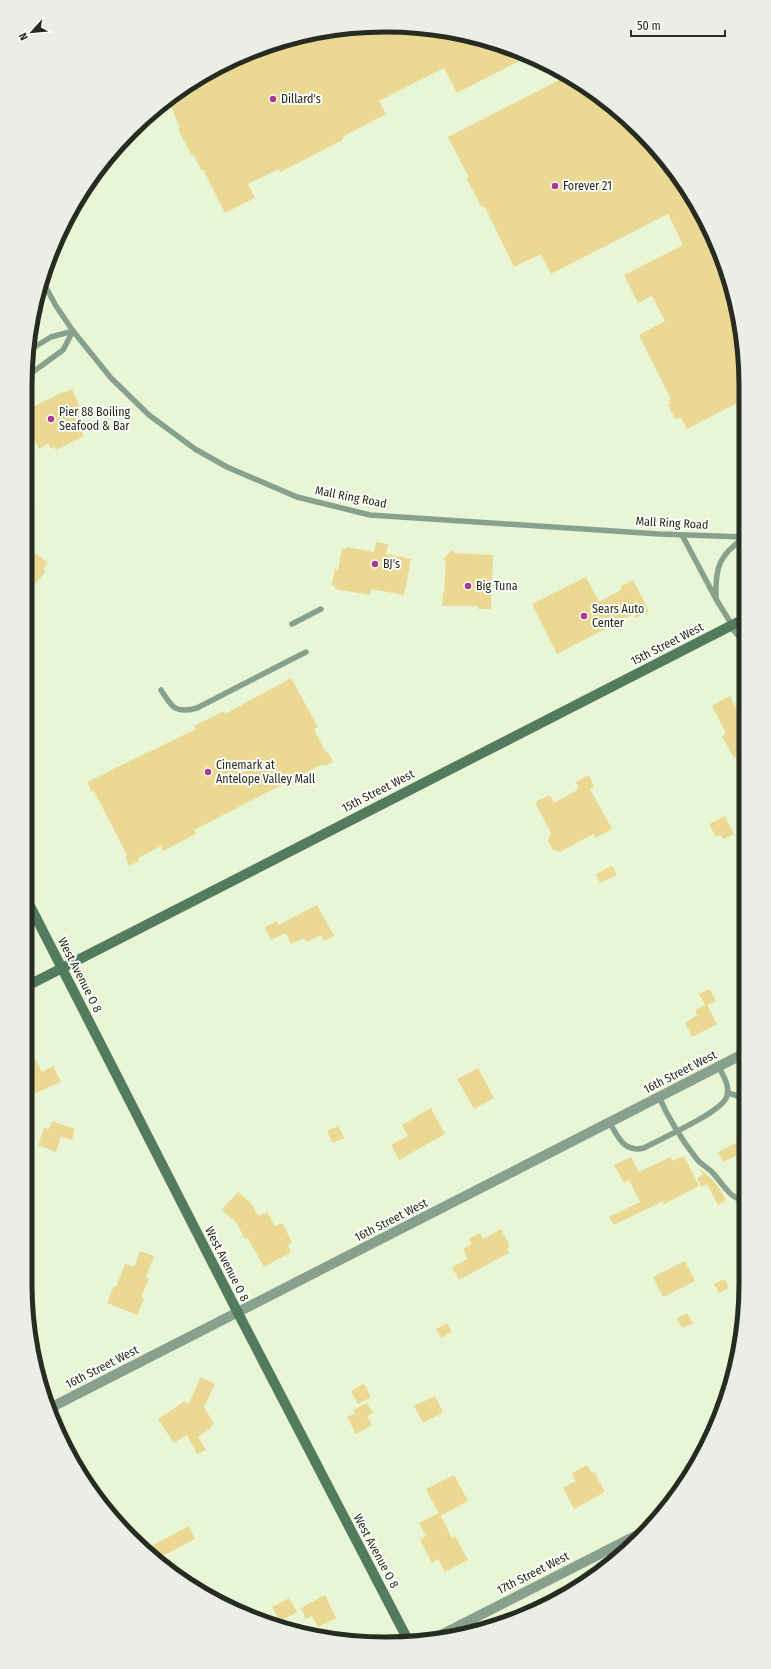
<svg xmlns="http://www.w3.org/2000/svg" width="771" height="1669" font-family="'Fira Sans Condensed',sans-serif">
	<style>
		.building { fill: #ead893 }
		.lines { fill: none; stroke-linecap: round; stroke-linejoin: round }
		.lane { stroke: #87a18e; stroke-width: 5.5 }
		.street { stroke: #87a18e; stroke-width: 10 }
		.secondary { stroke: #537b60; stroke-width: 10 }
		.poi-dot { fill: #ad3891; stroke: #fcfef8; stroke-width: 1.5 }
		.labels { text-anchor: middle; dominant-baseline: central; stroke-width: 4; stroke-linejoin: round; paint-order: stroke }
		.poi-label { font-size: 12px; fill: #272c20; stroke: #fcfef8; text-anchor: start }
		.street-label { font-size: 12px; fill: #272c20; stroke: #fcfef8 }
		.rim { fill: none; stroke: #272c20; stroke-width: 5 }
	</style>
	<rect width="100%" height="100%" fill="#e9f6d5"/>
	<!-- building -->
	<g class="building">
		<path d="M385,25L456,32L523,52L529,56L457,93L444,68L379,101L386,114L344,136L342,140L298,163L280,172L279,169L248,184L255,198L225,213L203,169L201,170L194,155L192,156L178,129L180,128L168,100L185,86L247,53L315,32Z"/>
		<path d="M565,77L605,99L671,166L718,247L743,338V400L687,429L681,418L675,419L668,405L670,403L669,400L671,399L639,335L665,321L652,296L638,303L624,275L683,245L668,214L551,274L541,254L514,267L485,207L481,206L467,179L468,176L448,137Z"/>
		<path d="M72,389L82,412L74,416L84,436L56,450L54,447L51,448L48,444L39,449L28,427L25,428V411L63,392V393Z"/>
		<path d="M376,542L388,544L386,554L411,559L404,595L371,589L370,595L335,589V586L332,585L335,569L338,570L342,548L346,549L347,547L374,552Z"/>
		<path d="M25,545L48,563L43,569L46,571L25,597Z"/>
		<path d="M452,550L455,553L493,555L491,609H478V606H442L443,593H444L446,562L443,559Z"/>
		<path d="M586,577L599,602L621,590L620,587L633,580L649,611L636,618L634,614L557,654L532,604Z"/>
		<path d="M291,678L318,727L314,729L326,753L328,752L333,762L324,766L323,764L194,830L196,834L163,851L161,846L138,858L139,861L129,866L125,857L127,855L94,791L92,792L87,782L196,729L194,726L224,711L225,714Z"/>
		<path d="M730,696L744,724V753L734,758L722,736L726,733L712,706Z"/>
		<path d="M589,775L594,787L590,789L612,829L595,838L593,834L560,852L553,850L548,841L551,833L535,802L550,795L554,803L579,789L576,782Z"/>
		<path d="M725,816L734,834L724,839L720,835L716,837L709,824Z"/>
		<path d="M612,866L617,875L600,883L596,874Z"/>
		<path d="M317,905L334,936L324,941L321,935L306,942L304,938L291,944L286,933L271,940L265,927L277,921L278,925Z"/>
		<path d="M710,989L716,1001L707,1005L717,1024L692,1037L685,1023L697,1015L695,1010L705,1005L699,994Z"/>
		<path d="M25,1040L42,1072L53,1066L61,1082L29,1096L28,1094L25,1096Z"/>
		<path d="M478,1068L494,1098L474,1109L457,1079Z"/>
		<path d="M431,1108L445,1134L399,1160L391,1145L408,1136L402,1125Z"/>
		<path d="M52,1121L75,1129L72,1140L61,1137L56,1152L38,1145L44,1128L49,1129Z"/>
		<path d="M338,1126L345,1139H341L333,1143L327,1131Z"/>
		<path d="M746,1138V1151L723,1162L718,1152Z"/>
		<path d="M684,1156L699,1186L664,1204L663,1201L614,1225L609,1217L640,1202L629,1180L624,1183L614,1165L631,1157L639,1172L670,1157L672,1161Z"/>
		<path d="M698,1167L712,1179L720,1189L726,1200L718,1205L707,1184L701,1187L697,1178L703,1175Z"/>
		<path d="M238,1192L251,1203L258,1216L267,1212L275,1226L282,1223L292,1242L288,1246L291,1252L264,1267L248,1238L245,1239L236,1222L222,1210Z"/>
		<path d="M501,1229L510,1247L507,1248L509,1253L459,1280L452,1267L468,1259L463,1249L472,1244L469,1239L480,1233L483,1239Z"/>
		<path d="M140,1251L154,1256L146,1277L149,1279L141,1297L144,1299L137,1315L107,1303L114,1286L116,1287L125,1264L134,1267Z"/>
		<path d="M685,1261L695,1281L663,1297L653,1277Z"/>
		<path d="M725,1279L729,1288L719,1293L714,1284Z"/>
		<path d="M687,1313L693,1323L682,1328L677,1318Z"/>
		<path d="M447,1323L452,1332L441,1338L436,1329Z"/>
		<path d="M201,1377L215,1384L204,1407L214,1424L210,1427L211,1428L198,1437L206,1450L197,1454L187,1435L174,1443L158,1419L185,1401L188,1405Z"/>
		<path d="M364,1384L371,1397L358,1404L351,1391Z"/>
		<path d="M435,1396L443,1412L423,1423L414,1406Z"/>
		<path d="M367,1403L373,1413L367,1416L372,1425L356,1434L347,1417L355,1413L353,1410Z"/>
		<path d="M587,1465L592,1473L594,1472L605,1492L574,1509L563,1488L576,1481L572,1473Z"/>
		<path d="M454,1475L468,1501L440,1516L426,1489Z"/>
		<path d="M439,1513L452,1538L455,1536L468,1560L445,1572L438,1559L432,1563L420,1540L426,1536L419,1523Z"/>
		<path d="M189,1526L195,1539L159,1558L148,1548Z"/>
		<path d="M325,1595L336,1618L318,1627L312,1616L306,1619L301,1608Z"/>
		<path d="M289,1598L297,1612L280,1621L272,1607Z"/>
	</g>
	<g class="lines">
		<!-- lane -->
		<g class="lane">
			<path d="M42,280L56,306L73,331L111,378L149,415L195,449L227,467L297,497L370,515L659,534L744,537"/>
			<path d="M28,351L51,337L73,331"/>
			<path d="M26,377L63,350L73,331"/>
			<path d="M682,535L716,599L732,625"/>
			<path d="M716,597C715,568 719,555 744,538"/>
			<path d="M292,624L321,609"/>
			<path d="M161,690C172,708 176,714 197,708L306,652"/>
			<path d="M728,1093L745,1098"/>
			<path d="M659,1097C669,1119 681,1139 696,1158C700,1164 707,1167 712,1172C722,1182 730,1200 746,1201"/>
			<path d="M610,1123C618,1137 624,1153 644,1148C660,1139 723,1112 727,1096C730,1085 723,1076 719,1067"/>
		</g>
		<!-- street -->
		<g class="street">
			<path d="M732,625L744,639"/>
			<path d="M48,1409L745,1053"/>
			<path d="M433,1639L645,1531"/>
		</g>
		<!-- secondary -->
		<g class="secondary">
			<path d="M25,896L238,1313L409,1642"/>
			<path d="M25,987L744,619"/>
		</g>
	</g>
	<!-- markers -->
	<g class="poi-dot">
		<circle cx="273" cy="99" r="4"/>
		<circle cx="555" cy="186" r="4"/>
		<circle cx="51" cy="419" r="4"/>
		<circle cx="375" cy="564" r="4"/>
		<circle cx="468" cy="586" r="4"/>
		<circle cx="584" cy="616" r="4"/>
		<circle cx="208" cy="772" r="4"/>
	</g>
	<g class="labels">
		<!-- poi labels -->
		<g class="poi-label">
			<text x="281" y="99">Dillard's</text>
			<text x="563" y="186">Forever 21</text>
			<text x="59" y="412">Pier 88 Boiling<tspan x="59" dy="14">Seafood &amp; Bar</tspan></text>
			<text x="383" y="564">BJ's</text>
			<text x="476" y="586">Big Tuna</text>
			<text x="592" y="609">Sears Auto<tspan x="592" dy="14">Center</tspan></text>
			<text x="216" y="765">Cinemark at<tspan x="216" dy="14">Antelope Valley Mall</tspan></text>
		</g>
		<!-- street labels -->
		<g class="street-label">
			<text transform="translate(351 497) rotate(11)">Mall Ring Road</text>
			<text transform="translate(672 523) rotate(3)">Mall Ring Road</text>
			<text transform="translate(667 644) rotate(-27)">15th Street West</text>
			<text transform="translate(378 791) rotate(-27)">15th Street West</text>
			<text transform="translate(80 975) rotate(63)">West Avenue O 8</text>
			<text transform="translate(680 1072) rotate(-27)">16th Street West</text>
			<text transform="translate(391 1220) rotate(-27)">16th Street West</text>
			<text transform="translate(227 1264) rotate(63)">West Avenue O 8</text>
			<text transform="translate(102 1367) rotate(-27)">16th Street West</text>
			<text transform="translate(376 1551) rotate(62)">West Avenue O 8</text>
			<text transform="translate(533 1573) rotate(-27)">17th Street West</text>
		</g>
	</g>
	<!-- crop -->
	<path d="M0 0H771V1669H0ZM385 32H386A353 353 0 0 1 739 385V1284A353 353 0 0 1 386 1637H385A353 353 0 0 1 32 1284V385A353 353 0 0 1 385 32Z" fill="#ebede7" fill-rule="evenodd"/>
	<path class="rim" d="M385 32H386A353 353 0 0 1 739 385V1284A353 353 0 0 1 386 1637H385A353 353 0 0 1 32 1284V385A353 353 0 0 1 385 32Z"/>
	<!-- north arrow -->
	<g transform="translate(32 32) rotate(243)" stroke="#fcfef8" stroke-width="3" paint-order="stroke">
	<path d="M0-3L7 15L0 10L-7 15Z" fill="#272c20"/>
	<text y="-6" font-size="11" font-weight="bold" text-anchor="middle" fill="#272c20">N</text>
	</g>
	<!-- scale -->
	<path d="M631 30v6h94v-6" fill="none" stroke="#272c20" stroke-width="2"/>
	<text x="637" y="30" font-size="12" fill="#272c20" stroke="#fcfef8" stroke-width="3" paint-order="stroke">50 m</text>
</svg>
